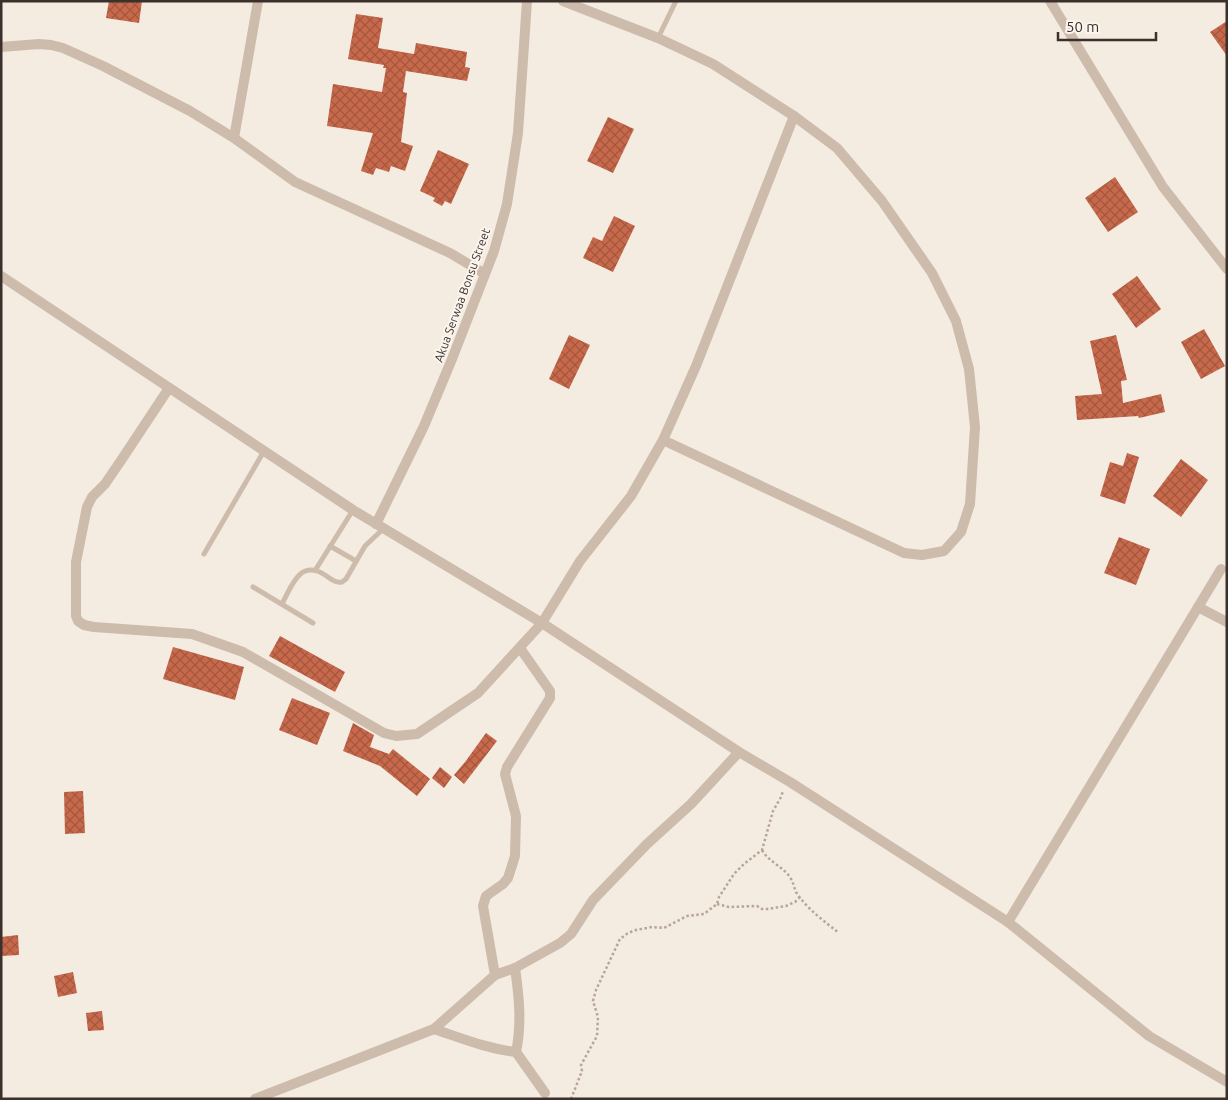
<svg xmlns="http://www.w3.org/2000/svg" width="1228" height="1100" font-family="Ubuntu,sans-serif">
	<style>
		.building { fill: url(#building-cross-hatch) }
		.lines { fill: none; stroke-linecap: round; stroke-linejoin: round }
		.path { stroke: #b9a596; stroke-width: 2.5; stroke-dasharray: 2.5 2.5; stroke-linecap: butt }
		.service { stroke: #cdbbac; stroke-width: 5 }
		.minor { stroke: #cdbbac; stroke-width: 10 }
		.labels { text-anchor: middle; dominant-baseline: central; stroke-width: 4; stroke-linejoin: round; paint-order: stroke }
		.street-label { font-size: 12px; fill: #3b302b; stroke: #fbf5ee }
	</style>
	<defs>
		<pattern id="building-cross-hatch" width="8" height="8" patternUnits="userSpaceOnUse" patternTransform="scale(1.25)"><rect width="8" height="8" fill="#c8694b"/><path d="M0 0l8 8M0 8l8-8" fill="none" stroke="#a4573f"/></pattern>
	</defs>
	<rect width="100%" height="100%" fill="#f4ebe1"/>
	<!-- building -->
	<g class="building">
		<path d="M109,1H142L139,23L106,18Z"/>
		<path d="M356,14L383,18L378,48L414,54L416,43L467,52L465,67L470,68L467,81L406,71L403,92L407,93L401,142L413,146L405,171L391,166L389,172L376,168L373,175L361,171L373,133L327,126L333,84L382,92L386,68H383L384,65L348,59Z"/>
		<path d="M1227,21V56L1210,32Z"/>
		<path d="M608,117L634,129L613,173L587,161Z"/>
		<path d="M438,150L469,164L451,204L445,201L442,206L433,201L435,198L420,191Z"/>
		<path d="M1115,177L1138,212L1108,232L1085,198Z"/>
		<path d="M614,216L635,226L613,272L583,258L593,237L602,241Z"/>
		<path d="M1137,276L1161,309L1136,328L1112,294Z"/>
		<path d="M1204,329L1225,366L1201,379L1181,342Z"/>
		<path d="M569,335L590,345L569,389L549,379Z"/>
		<path d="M1116,335L1127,380L1121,381L1123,403L1161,394L1165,412L1139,418L1138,416L1077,420L1075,396L1102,394L1090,341Z"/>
		<path d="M1127,453L1139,457L1125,504L1100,496L1110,462L1123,466Z"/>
		<path d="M1181,459L1208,480L1181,517L1153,496Z"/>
		<path d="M1119,537L1150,549L1136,585L1104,573Z"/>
		<path d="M280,636L345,672L335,692L269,656Z"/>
		<path d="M173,647L244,667L235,700L163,679Z"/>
		<path d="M292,698L330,713L317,745L279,730Z"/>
		<path d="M353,723L374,735L370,747L389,754L393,749L430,779L417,796L380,766L343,751Z"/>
		<path d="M486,733L497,741L464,784L454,775L465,762Z"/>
		<path d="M440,767L452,777L444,788L432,778Z"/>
		<path d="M83,791L85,833L65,834L64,792Z"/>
		<path d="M18,935L19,955L1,956V937Z"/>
		<path d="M73,972L77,993L58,997L54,976Z"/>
		<path d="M102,1011L104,1030L88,1031L86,1013Z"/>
	</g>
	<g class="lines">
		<!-- path -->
		<g class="path">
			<path d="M762,850C769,862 782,866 790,877C793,882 794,887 796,892C807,909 824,921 839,933"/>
			<path d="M717,904L729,907L757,906L762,909H767L786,906L795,902L800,897"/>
			<path d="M571,1099L582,1071L581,1065L597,1036L598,1017L593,1001L596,990L620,939L628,933L636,930L652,927L664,928L687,916L704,914L717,904L719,897L734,874L744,864L762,850L773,811L781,797L783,791"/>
		</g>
		<!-- service -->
		<g class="service">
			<path d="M658,38L676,1"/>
			<path d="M330,546L356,561"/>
			<path d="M204,554L264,451"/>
			<path d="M316,569L353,510"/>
			<path d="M253,587L313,623"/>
			<path d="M282,604C292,585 300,559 325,575C331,579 335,583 342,582L346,579L365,546L383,529"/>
		</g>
		<!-- minor -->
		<g class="minor">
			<path d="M563,1L658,38L713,64L794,116L837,148L882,201L932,273L956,321L969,369L975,427L970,504L961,532L944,551L922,555L904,553L663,440"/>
			<path d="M1050,1L1163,187L1227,269"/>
			<path d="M1,47L39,44L51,45L63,48L103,66L190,111L234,138L295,182L450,253L485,274"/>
			<path d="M234,138L258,1"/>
			<path d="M1,276L353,510L542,623L739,752L790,782L1008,922L1149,1036L1227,1082"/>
			<path d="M169,388L122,459L105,484L92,497L87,507L76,562V616L78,621L84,625L94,627L192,634L243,652L384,733L396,736L417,734L478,693L542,623L580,561L631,496L663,440L696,366L794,116"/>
			<path d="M376,524L424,426L452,359L494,251L507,204L518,133L527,1"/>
			<path d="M1198,607L1227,622"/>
			<path d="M1008,922L1221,569"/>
			<path d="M515,968C519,996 522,1024 516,1052"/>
			<path d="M495,975L483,906L486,896L503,884L508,878L515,856L516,816L505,774L507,767L550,698V691L520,648"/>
			<path d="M434,1029C461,1038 488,1049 516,1052L545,1093"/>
			<path d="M255,1099L434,1029L495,975L515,968L560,943L571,934L593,900L647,844L691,804L739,752"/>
		</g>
	</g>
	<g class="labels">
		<!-- street labels -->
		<g class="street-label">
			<text transform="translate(462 295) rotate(-70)">Akua Serwaa Bonsu Street</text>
		</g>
	</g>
	<!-- border -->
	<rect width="1228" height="1100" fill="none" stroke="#3b302b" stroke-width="5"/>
	<!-- scale -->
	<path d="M1058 32v8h98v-8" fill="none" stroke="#3b302b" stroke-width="2.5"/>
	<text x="1066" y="32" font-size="15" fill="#3b302b" stroke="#fbf5ee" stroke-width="4" paint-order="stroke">50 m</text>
</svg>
